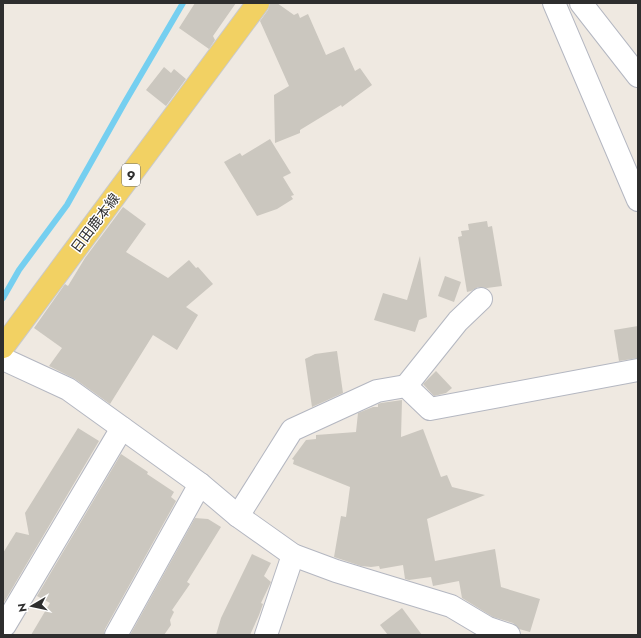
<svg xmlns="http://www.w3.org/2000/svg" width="641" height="638" font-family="Jost,'Noto Sans JP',sans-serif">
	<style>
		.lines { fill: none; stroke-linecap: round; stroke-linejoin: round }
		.stream { stroke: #75cff0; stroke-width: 6 }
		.building { fill: #cbc7bf }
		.minor-casing { stroke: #b4b7c1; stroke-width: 24 }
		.major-casing { stroke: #c9c9c9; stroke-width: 24 }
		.minor { stroke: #fff; stroke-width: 22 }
		.major { stroke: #f2d163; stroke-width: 22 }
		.labels { text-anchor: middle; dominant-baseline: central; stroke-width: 3; stroke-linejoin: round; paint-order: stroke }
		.shield { fill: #fff; stroke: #6d6d6d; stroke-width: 1 }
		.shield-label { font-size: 13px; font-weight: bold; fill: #2e2e2e }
		.street-label { font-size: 14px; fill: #2e2e2e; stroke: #fff }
	</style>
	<rect width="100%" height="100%" fill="#efe9e1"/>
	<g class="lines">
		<!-- stream -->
		<path class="stream" d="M3,298L19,270L67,205L125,102L183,3"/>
	</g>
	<!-- building -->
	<g class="building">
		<path d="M195,3H236L213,36L215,40L209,49L179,28Z"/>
		<path d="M270,3H277L294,15L298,13L300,18L308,14L326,55L344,47L355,71L360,68L372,85L342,107L341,105L300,130V133L275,143L274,95L289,86L260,21L268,10Z"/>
		<path d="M164,67L171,73L174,69L186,79L166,106L146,90Z"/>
		<path d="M270,139L291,173L283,177L294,195L291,196L293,199L277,209L257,216L224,162L240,153L242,156Z"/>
		<path d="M123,207L146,224L126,252L168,278L189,260L196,268L198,267L213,284L186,307L198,315L177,350L153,335L110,404L75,379L49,366L62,348L34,328L65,284L68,286L85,258Z"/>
		<path d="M487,221L488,227L492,226L502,286L487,288L478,287L471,291L467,292L458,237L462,236L461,231L469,230L468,224Z"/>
		<path d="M420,256L427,317L419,320L415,332L374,320L383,293L407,300Z"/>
		<path d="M445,276L461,282L454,302L438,296Z"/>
		<path d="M638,326V358L619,361L614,330Z"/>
		<path d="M337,351L343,393L312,407L305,359L315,354Z"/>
		<path d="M436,371L452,388L446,393L434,396L423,384Z"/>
		<path d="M402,400L401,437L423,429L441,477L447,475L452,487L485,495L427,519L435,561L495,549L501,587L540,599L530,632L519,629L513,623L493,617L462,598L459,581L433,586L431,577L409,580L405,579L403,565L380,569L379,566L371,567L361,566L334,557L341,516L346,517L350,487L293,464L294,460L292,459L306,440L316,439V435L356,432L358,413L373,407H378V404L381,403Z"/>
		<path d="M78,428L99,441L3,604V553L16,532L29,535L25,513Z"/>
		<path d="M121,454L148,472L147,474L174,492L171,497L176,501L105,629L104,635H31L50,603L37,596Z"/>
		<path d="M195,518L208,519L221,527L187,582L190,584L172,610L174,612L170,620L171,625L164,635H130Z"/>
		<path d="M252,554L271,563L264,576L271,582L261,603L263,604L259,615L250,635H216L221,618Z"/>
		<path d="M402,608L422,635H388L380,625Z"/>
	</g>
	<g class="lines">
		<!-- minor casing -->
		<g class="minor-casing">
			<g id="minor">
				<path d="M554,3L638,200"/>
				<path d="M581,3L638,76"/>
				<path d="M3,359L68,389L200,484L238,516L293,555L336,571L451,606L488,628L509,635"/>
				<path d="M406,386L458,321L481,299"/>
				<path d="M238,516L292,430L377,391L406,386L430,409L638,370"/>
				<path d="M5,625L122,428"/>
				<path d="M116,635L200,484"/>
				<path d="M266,635L293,555"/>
			</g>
		</g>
		<!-- major casing -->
		<g class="major-casing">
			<path id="major" d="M3,347L258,3"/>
		</g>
		<!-- minor -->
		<use href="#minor" class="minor"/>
		<!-- major -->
		<use href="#major" class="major"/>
	</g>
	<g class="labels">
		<!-- shield labels -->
		<rect class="shield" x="122" y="164" width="18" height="22" rx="3"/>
		<g class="shield-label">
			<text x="131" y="175">9</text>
		</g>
		<!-- street labels -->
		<g class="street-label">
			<text transform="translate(95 223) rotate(-53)">日田鹿本線</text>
		</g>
	</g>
	<!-- border -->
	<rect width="641" height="638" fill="none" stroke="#2e2e2e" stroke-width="8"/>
	<!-- north arrow -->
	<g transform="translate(32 606) rotate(261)" stroke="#ffffff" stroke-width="3" paint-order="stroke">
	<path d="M0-3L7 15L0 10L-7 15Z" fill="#2e2e2e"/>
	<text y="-6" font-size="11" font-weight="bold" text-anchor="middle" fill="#2e2e2e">N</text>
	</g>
</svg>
